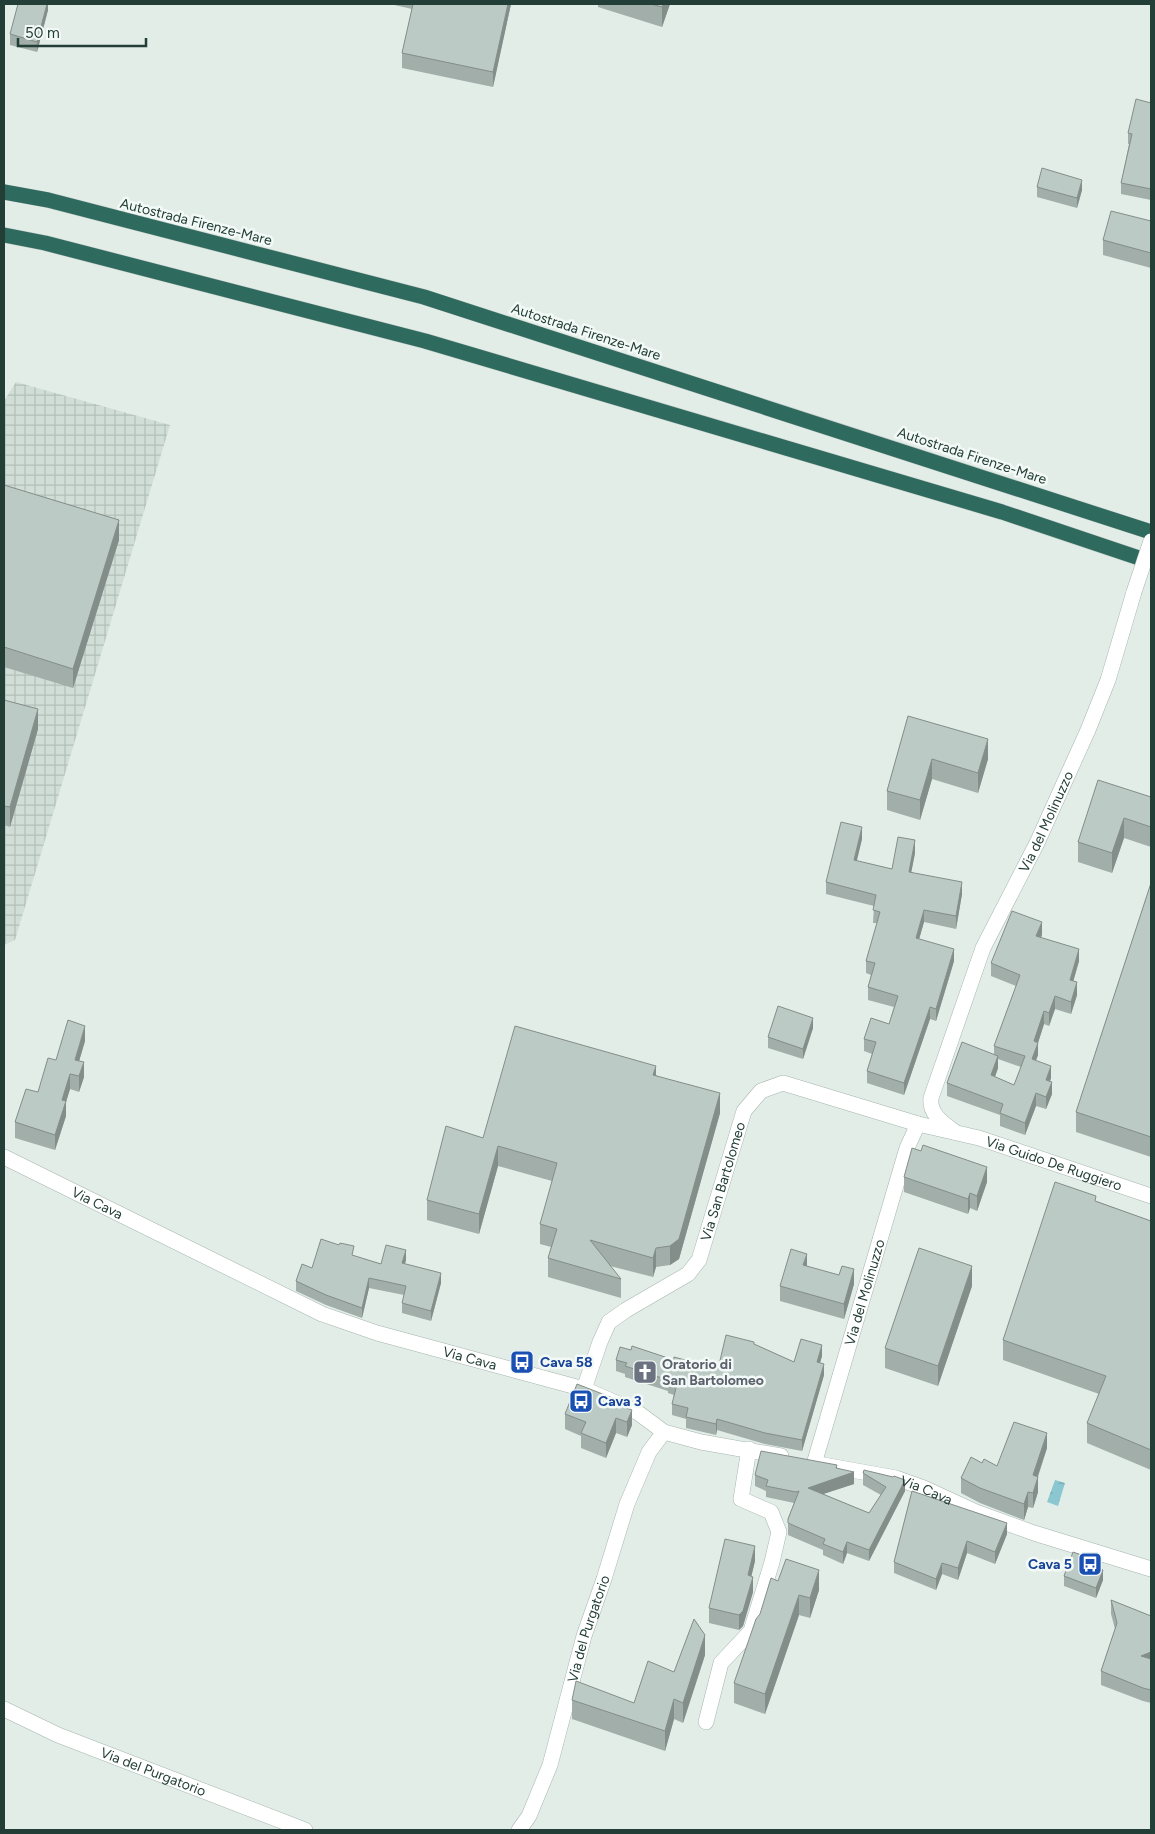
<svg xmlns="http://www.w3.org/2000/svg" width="1155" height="1834" font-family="Figtree,sans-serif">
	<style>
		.industrial { fill: url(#industrial-grid) }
		.water { fill: url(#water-ripples) }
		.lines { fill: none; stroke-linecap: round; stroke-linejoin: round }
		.minor-casing { stroke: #a5b5af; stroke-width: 16 }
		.tertiary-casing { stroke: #a5b5af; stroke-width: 16 }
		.motorway-casing { stroke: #c1c9c7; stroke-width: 16 }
		.minor { stroke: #fff; stroke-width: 15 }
		.tertiary { stroke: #fff; stroke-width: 15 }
		.motorway { stroke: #2e6a5d; stroke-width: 15 }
		.minor-bridge-casing { stroke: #a5b5af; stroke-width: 16; stroke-linecap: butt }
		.minor-bridge { stroke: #fff; stroke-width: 15 }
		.wall { fill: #a1aea9; fill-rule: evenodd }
		.shaded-wall { fill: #838d89 }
		.building { fill: #bbcac4; stroke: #838d89 }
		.labels { text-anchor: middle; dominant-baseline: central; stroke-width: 5; stroke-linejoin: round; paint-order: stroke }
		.street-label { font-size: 14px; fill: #223e36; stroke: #f3f9f6 }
		.transit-label { font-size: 14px; font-weight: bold; fill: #164399; stroke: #f3f9f6; text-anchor: start }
		.worship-label { font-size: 14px; font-weight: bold; fill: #5b616d; stroke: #f3f9f6; text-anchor: start }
	</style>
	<defs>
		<pattern id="industrial-grid" width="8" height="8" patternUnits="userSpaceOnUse" patternTransform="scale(1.25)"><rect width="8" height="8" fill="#d1ddd7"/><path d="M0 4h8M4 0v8" fill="none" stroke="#b3bfb9"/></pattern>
		<pattern id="water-ripples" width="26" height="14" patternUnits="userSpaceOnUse" patternTransform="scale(1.25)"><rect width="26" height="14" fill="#8bc7d1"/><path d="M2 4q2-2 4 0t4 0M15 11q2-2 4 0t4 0" fill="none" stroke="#71a3aa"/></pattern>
	</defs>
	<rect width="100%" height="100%" fill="#e3ede8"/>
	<!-- industrial -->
	<path class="industrial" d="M16,382L170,425L15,940L4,945V401Z"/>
	<!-- water -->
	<path class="water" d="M1055,1480L1065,1483L1058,1506L1047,1502Z"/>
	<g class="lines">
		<!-- minor casing -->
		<g class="minor-casing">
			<g id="minor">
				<path id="s1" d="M955,1132C943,1123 929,1114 931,1098L983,948L1037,843L1088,730L1108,680L1134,592"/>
				<path id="s2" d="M814,1464L907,1148L918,1124"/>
				<path d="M706,1722L721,1663L751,1631L772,1562L779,1532L771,1512L741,1499L749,1449"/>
			</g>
		</g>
		<!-- tertiary casing -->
		<g class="tertiary-casing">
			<g id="tertiary">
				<path id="s3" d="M4,1157L322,1314L377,1333L584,1389L637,1412L664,1432L701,1442L781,1456"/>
				<path id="s4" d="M584,1389L600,1342L609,1322L626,1310L688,1274L699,1260L744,1111L761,1091L783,1083L918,1124L979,1138L1151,1196"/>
				<path id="s5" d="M818,1464L896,1478L924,1488L976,1512L1034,1533L1151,1569"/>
				<path id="s6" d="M4,1709L58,1735L305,1830"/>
				<path id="s7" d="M519,1830L529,1816L550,1765L584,1636L604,1579L627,1504L649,1452L664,1432"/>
			</g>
		</g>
		<!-- motorway casing -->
		<g class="motorway-casing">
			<g id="motorway">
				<path d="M4,192L48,200L424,297L1151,532"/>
				<path d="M4,235L45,243L425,341L1002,512L1151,562"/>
			</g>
		</g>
		<!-- minor -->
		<use href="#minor" class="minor"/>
		<!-- tertiary -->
		<use href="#tertiary" class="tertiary"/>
		<!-- motorway -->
		<use href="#motorway" class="motorway"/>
		<!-- minor-bridge casing -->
		<g class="minor-bridge-casing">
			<path id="minor-bridge" d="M1134,592L1151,541"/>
		</g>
		<!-- minor-bridge -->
		<use href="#minor-bridge" class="minor-bridge"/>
	</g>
	<!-- wall -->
	<g class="wall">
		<path d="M48,4V10L37,52L10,45V34Z"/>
		<path d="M390,4H511L493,87L402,68V53L412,9Z"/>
		<path d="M598,4H670L662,27L598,7Z"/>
		<path d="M1151,103V200L1121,194V183L1129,144H1128V133Z"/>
		<path d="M1037,187L1082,190L1077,208L1037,197Z"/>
		<path d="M1151,221V268L1103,255V240Z"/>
		<path d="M4,485L119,540L73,688L4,667Z"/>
		<path d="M4,700L38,729L10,827L4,825Z"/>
		<path d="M908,716L988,759L978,793L932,779L920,820L887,810V791Z"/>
		<path d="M1151,797V847L1124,838L1112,873L1078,862V842Z"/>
		<path d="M862,839L856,861L892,869L915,853L911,872L962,894L956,929L924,922L919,939L954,961L936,1021L930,1019L904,1095L867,1083V1071L872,1054L864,1051V1039L889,1024L894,1007L868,1000V987L871,975L866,973V961L877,923H873L874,906L826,894V882Z"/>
		<path d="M1151,883V1157L1076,1132V1112Z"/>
		<path d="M1042,935L1041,937L1079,961L1073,981L1077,995L1071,1014L1055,1009L1049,1026L1044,1024L1038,1043V1055L1036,1060L1051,1078L1050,1081L1052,1094L1046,1109L1036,1106L1025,1135L1000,1126V1115L947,1096V1083L994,1054V1046L1016,986L991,976V963ZM998,1059L1021,1067L1014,1085L995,1077L998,1068Z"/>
		<path d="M813,1028L803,1059L768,1048V1037Z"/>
		<path d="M85,1041L79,1061L84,1077L79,1092L70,1089L66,1102V1116L55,1150L15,1138V1122L38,1092L56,1060Z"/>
		<path d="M656,1075L720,1113L679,1259L670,1265L656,1267L653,1277L610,1266L621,1279V1298L548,1277V1258L551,1247L540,1244V1224L552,1181L498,1166L479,1234L427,1220V1200L483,1138Z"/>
		<path d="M904,1177L987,1182L977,1211L970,1208L968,1214L904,1192Z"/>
		<path d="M1096,1201L1151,1221V1470L1087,1443V1423L1099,1394L1003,1360V1340Z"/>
		<path d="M354,1256L381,1264L406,1260L405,1264L441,1283L431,1321L402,1313V1303L404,1295L369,1288L362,1318L326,1305L296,1291V1281L312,1268Z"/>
		<path d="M807,1266L854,1284L844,1319L780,1301V1286Z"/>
		<path d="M972,1286L938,1386L885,1368V1348Z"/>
		<path d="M754,1344L794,1362L822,1356L820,1363L824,1375L802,1451L765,1444L717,1430L716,1435L686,1428V1419L672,1415V1404L674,1395L668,1393V1391L625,1377V1374L616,1371V1360L631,1350L718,1369Z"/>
		<path d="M623,1406L632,1425L627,1437L616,1433L606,1458L581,1448V1436L565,1429V1414Z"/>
		<path d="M1047,1448L1038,1477V1492L1033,1508L1028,1507L1024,1520L980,1503L961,1493V1478L982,1463L997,1466Z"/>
		<path d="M837,1468L854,1484L823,1494L869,1513L881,1495L863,1485V1473L905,1491L869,1561L847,1553L843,1564L823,1555V1550L788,1535V1519L794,1503L766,1497V1491L755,1486V1475Z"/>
		<path d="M912,1491L1007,1534L995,1564L967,1553L958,1580L942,1574L936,1590L894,1573V1562Z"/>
		<path d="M755,1561L751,1577L753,1592L743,1626L739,1630L709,1623V1608Z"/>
		<path d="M1090,1565L1103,1580L1096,1598L1064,1586V1576Z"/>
		<path d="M778,1581L819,1590L810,1618L799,1615L765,1714L734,1703V1683Z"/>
		<path d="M1111,1600L1151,1616V1703L1143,1701L1101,1685V1671L1115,1629L1111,1614Z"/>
		<path d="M705,1655L683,1723L674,1719L665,1751L572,1719V1700L634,1703L674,1672Z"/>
	</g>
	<!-- shaded-wall -->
	<g class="shaded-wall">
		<path d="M47,4H48V10L37,52V42Z"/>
		<path d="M508,4H511L493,87V72Z"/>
		<path d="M663,4H670L662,27V7Z"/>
		<path d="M1082,180V190L1077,208V198Z"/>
		<path d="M119,520V540L73,688V669Z"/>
		<path d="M38,709V729L10,827V807Z"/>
		<path d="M988,739V759L978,793V773Z"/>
		<path d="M932,759V779L920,820V800Z"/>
		<path d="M1124,818V838L1112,873V853Z"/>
		<path d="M862,827V839L854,873V860Z"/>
		<path d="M915,840V853L909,884V872Z"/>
		<path d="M962,882V894L956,929V916Z"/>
		<path d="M924,910V922L916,950V938Z"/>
		<path d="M1042,922V935L1036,948V936Z"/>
		<path d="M954,949V961L936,1021V1009Z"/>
		<path d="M1079,949V961L1070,993V980Z"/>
		<path d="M1077,982V995L1071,1014V1002Z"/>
		<path d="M1055,996V1009L1049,1026V1013Z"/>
		<path d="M930,1007V1019L904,1095V1083Z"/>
		<path d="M1044,1011V1024L1036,1049L1038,1043V1055L1032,1071V1059L1034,1041Z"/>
		<path d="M813,1018V1028L803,1059V1049Z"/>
		<path d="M85,1026V1041L75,1075V1060Z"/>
		<path d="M998,1056V1068L991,1088V1075Z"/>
		<path d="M84,1062V1077L79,1092V1076Z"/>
		<path d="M656,1066V1086L653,1075Z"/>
		<path d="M1051,1066V1078L1046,1092V1080Z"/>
		<path d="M70,1074V1089L66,1102V1116L55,1150V1135L62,1100Z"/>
		<path d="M1052,1082V1094L1046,1109V1097Z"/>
		<path d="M720,1093V1113L679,1259L670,1265V1246Z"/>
		<path d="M1036,1093V1106L1025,1135V1123Z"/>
		<path d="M498,1146V1166L479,1234V1214Z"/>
		<path d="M987,1167V1182L977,1211V1196Z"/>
		<path d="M970,1193V1208L968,1214V1199Z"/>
		<path d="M656,1248V1267L653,1277V1258Z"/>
		<path d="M406,1250V1260L402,1273V1263Z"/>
		<path d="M807,1254V1269L803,1265Z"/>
		<path d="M972,1266V1286L938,1386V1366Z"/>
		<path d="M854,1269V1284L844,1319V1304Z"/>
		<path d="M441,1273V1283L431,1321V1311Z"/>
		<path d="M369,1278V1288L362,1318V1308Z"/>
		<path d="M822,1345V1356L817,1373V1362Z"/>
		<path d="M824,1364V1375L802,1451V1440Z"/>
		<path d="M632,1410V1425L627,1437V1422Z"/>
		<path d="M616,1418V1433L606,1458V1443Z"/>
		<path d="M717,1419V1430L716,1435V1424Z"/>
		<path d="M1047,1433V1448L1033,1490V1475Z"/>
		<path d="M837,1465V1477L854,1472V1484L808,1499V1488L836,1468Z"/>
		<path d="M1038,1477V1492L1033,1508V1493Z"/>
		<path d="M905,1480V1491L869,1561V1550Z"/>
		<path d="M1028,1492V1507L1024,1520V1504Z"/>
		<path d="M1007,1523V1534L995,1564V1552Z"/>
		<path d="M967,1541V1553L958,1580V1568Z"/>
		<path d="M847,1542V1553L843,1564V1552Z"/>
		<path d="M755,1546V1561L748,1590V1575Z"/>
		<path d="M942,1563V1574L936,1590V1579Z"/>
		<path d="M819,1570V1590L810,1618V1598Z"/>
		<path d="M1103,1570V1580L1096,1598V1588Z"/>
		<path d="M753,1577V1592L743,1626L739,1630V1615Z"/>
		<path d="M799,1595V1615L765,1714V1694Z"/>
		<path d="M705,1635V1655L683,1723V1703Z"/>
		<path d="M1151,1652V1665L1141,1656Z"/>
		<path d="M674,1699V1719L665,1751V1731Z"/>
	</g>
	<!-- building -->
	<g class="building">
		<path d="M18,4H47L37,42L10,34Z"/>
		<path d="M413,4H508L493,72L402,53Z"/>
		<path d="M651,4H663L662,7Z"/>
		<path d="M1136,99L1151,103V189L1121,183L1132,134L1128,133Z"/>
		<path d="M1042,168L1082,180L1077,198L1037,187Z"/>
		<path d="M1111,211L1151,221V253L1103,240Z"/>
		<path d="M4,485L119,520L73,669L4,647Z"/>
		<path d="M4,700L38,709L10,807L4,806Z"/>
		<path d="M908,716L988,739L978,773L932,759L920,800L887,791Z"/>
		<path d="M1098,780L1151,797V827L1124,818L1112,853L1078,842Z"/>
		<path d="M841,822L862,827L854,860L892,869L898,837L915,840L909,872L962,882L956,916L924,910L916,938L954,949L936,1009L930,1007L904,1083L867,1071L876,1042L864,1039L871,1018L889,1024L898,996L868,987L875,963L866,961L880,912L873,910L876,895L826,882Z"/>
		<path d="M1151,883V1137L1076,1112Z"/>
		<path d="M1012,911L1042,922L1036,936L1079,949L1070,980L1077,982L1071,1002L1055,996L1049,1013L1044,1011L1034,1041L1038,1043L1032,1059L1051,1066L1046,1080L1052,1082L1046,1097L1036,1093L1025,1123L1000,1113L1003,1104L947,1083L962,1042L998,1056L991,1075L1014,1085L1025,1056L994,1046L1020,975L991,963Z"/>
		<path d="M778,1006L813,1018L803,1049L768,1037Z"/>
		<path d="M68,1020L85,1026L75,1060L84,1062L79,1076L70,1074L62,1100L66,1101L55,1135L15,1122L26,1089L38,1092L48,1058L56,1060Z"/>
		<path d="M515,1026L656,1066L653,1075L720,1093L679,1239L670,1246L656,1248L653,1258L590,1240L621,1279L548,1258L557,1229L540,1224L557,1163L498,1146L479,1214L427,1200L446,1126L483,1138Z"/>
		<path d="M923,1145L987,1167L977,1196L970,1193L968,1199L904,1177L912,1148L921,1151Z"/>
		<path d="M1055,1182L1096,1196L1095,1201L1151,1221V1450L1087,1423L1106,1376L1003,1340Z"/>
		<path d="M321,1239L339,1245L340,1243L354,1246L352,1255L381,1264L386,1245L406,1250L402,1263L441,1273L431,1311L402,1303L406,1286L369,1278L362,1308L326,1295L296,1281L302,1264L312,1268Z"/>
		<path d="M919,1248L972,1266L938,1366L885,1348Z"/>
		<path d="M791,1249L807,1254L803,1265L839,1275L842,1266L854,1269L844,1304L780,1286Z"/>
		<path d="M726,1335L754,1342V1344L794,1362L801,1339L822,1345L817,1362L824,1364L802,1440L765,1433L717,1419L716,1424L686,1417L688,1408L672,1404L677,1384L668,1382V1380L625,1366L627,1363L616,1360L620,1347L631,1350L632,1346L674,1360V1357L718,1369Z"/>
		<path d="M577,1384L623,1402L621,1406L632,1410L627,1422L616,1418L606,1443L581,1433L586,1422L565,1414Z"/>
		<path d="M1014,1422L1047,1433L1033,1475L1038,1477L1033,1493L1028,1492L1024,1504L980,1488L961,1478L971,1457L982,1463L984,1459L997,1466Z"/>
		<path d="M761,1451L837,1465L836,1468L854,1472L808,1488L869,1513L886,1487L863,1473L864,1470L893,1477L894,1476L905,1480L869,1550L847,1542L843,1552L823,1544L825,1539L788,1523V1519L799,1491L796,1492L766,1486L768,1480L755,1475Z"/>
		<path d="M912,1491L1007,1523L995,1552L967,1541L958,1568L942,1563L936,1579L894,1562Z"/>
		<path d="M725,1539L755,1546L748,1575L753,1577L743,1611L739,1615L709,1608Z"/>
		<path d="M1073,1552L1090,1558L1088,1564L1103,1570L1096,1588L1064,1576Z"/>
		<path d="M786,1559L819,1570L810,1598L799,1595L765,1694L734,1683L756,1619L760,1614L771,1578L778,1581Z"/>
		<path d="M1111,1600L1151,1616V1652L1141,1656L1151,1659V1690L1143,1688L1101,1671L1117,1623Z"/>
		<path d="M694,1619L705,1635L683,1703L674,1699L665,1731L572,1700L576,1681L634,1703L648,1661L674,1672Z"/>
	</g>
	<!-- icons -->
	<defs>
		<g id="bus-square" transform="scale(1.25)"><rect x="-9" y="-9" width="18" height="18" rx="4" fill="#1a4fb4" stroke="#f3f9f6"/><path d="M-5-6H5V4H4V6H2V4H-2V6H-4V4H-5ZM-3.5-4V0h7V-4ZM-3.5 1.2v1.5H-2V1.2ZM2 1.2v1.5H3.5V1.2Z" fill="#fff"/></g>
		<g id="church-square" transform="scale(1.25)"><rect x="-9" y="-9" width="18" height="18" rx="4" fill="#6b7280" stroke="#f3f9f6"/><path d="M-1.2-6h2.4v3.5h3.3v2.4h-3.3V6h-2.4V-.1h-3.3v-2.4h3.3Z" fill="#fff"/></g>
	</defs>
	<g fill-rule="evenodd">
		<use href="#bus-square" x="522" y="1362"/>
		<use href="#church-square" x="645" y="1372"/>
		<use href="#bus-square" x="581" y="1401"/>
		<use href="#bus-square" x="1090" y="1564"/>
	</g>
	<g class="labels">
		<!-- street labels -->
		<g class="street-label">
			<text transform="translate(196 222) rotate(14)">Autostrada Firenze-Mare</text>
			<text transform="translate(586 332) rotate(18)">Autostrada Firenze-Mare</text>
			<text transform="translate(972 456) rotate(18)">Autostrada Firenze-Mare</text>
			<text stroke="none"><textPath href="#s1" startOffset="344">Via del Molinuzzo</textPath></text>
			<text stroke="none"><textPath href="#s4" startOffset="670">Via Guido De Ruggiero</textPath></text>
			<text stroke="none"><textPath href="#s4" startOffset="264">Via San Bartolomeo</textPath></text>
			<text stroke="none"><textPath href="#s3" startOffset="104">Via Cava</textPath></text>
			<text stroke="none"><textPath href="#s2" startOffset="179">Via del Molinuzzo</textPath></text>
			<text stroke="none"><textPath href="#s3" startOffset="509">Via Cava</textPath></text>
			<text stroke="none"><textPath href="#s5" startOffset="112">Via Cava</textPath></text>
			<text stroke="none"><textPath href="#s7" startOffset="214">Via del Purgatorio</textPath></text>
			<text stroke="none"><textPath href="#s6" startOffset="162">Via del Purgatorio</textPath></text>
		</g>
		<!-- transit labels -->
		<g class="transit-label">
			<text x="540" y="1362">Cava 58</text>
			<text x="598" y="1401">Cava 3</text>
			<text x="1072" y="1564" text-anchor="end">Cava 5</text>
		</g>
		<!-- worship labels -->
		<g class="worship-label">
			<text x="662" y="1364">Oratorio di<tspan x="662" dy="16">San Bartolomeo</tspan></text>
		</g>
	</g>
	<!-- border -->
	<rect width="1155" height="1834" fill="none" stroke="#223e36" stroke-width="10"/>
	<!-- scale -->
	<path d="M18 38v8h128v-8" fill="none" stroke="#223e36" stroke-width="2.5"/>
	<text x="25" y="38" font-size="15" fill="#223e36" stroke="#f3f9f6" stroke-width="4" paint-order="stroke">50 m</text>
</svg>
